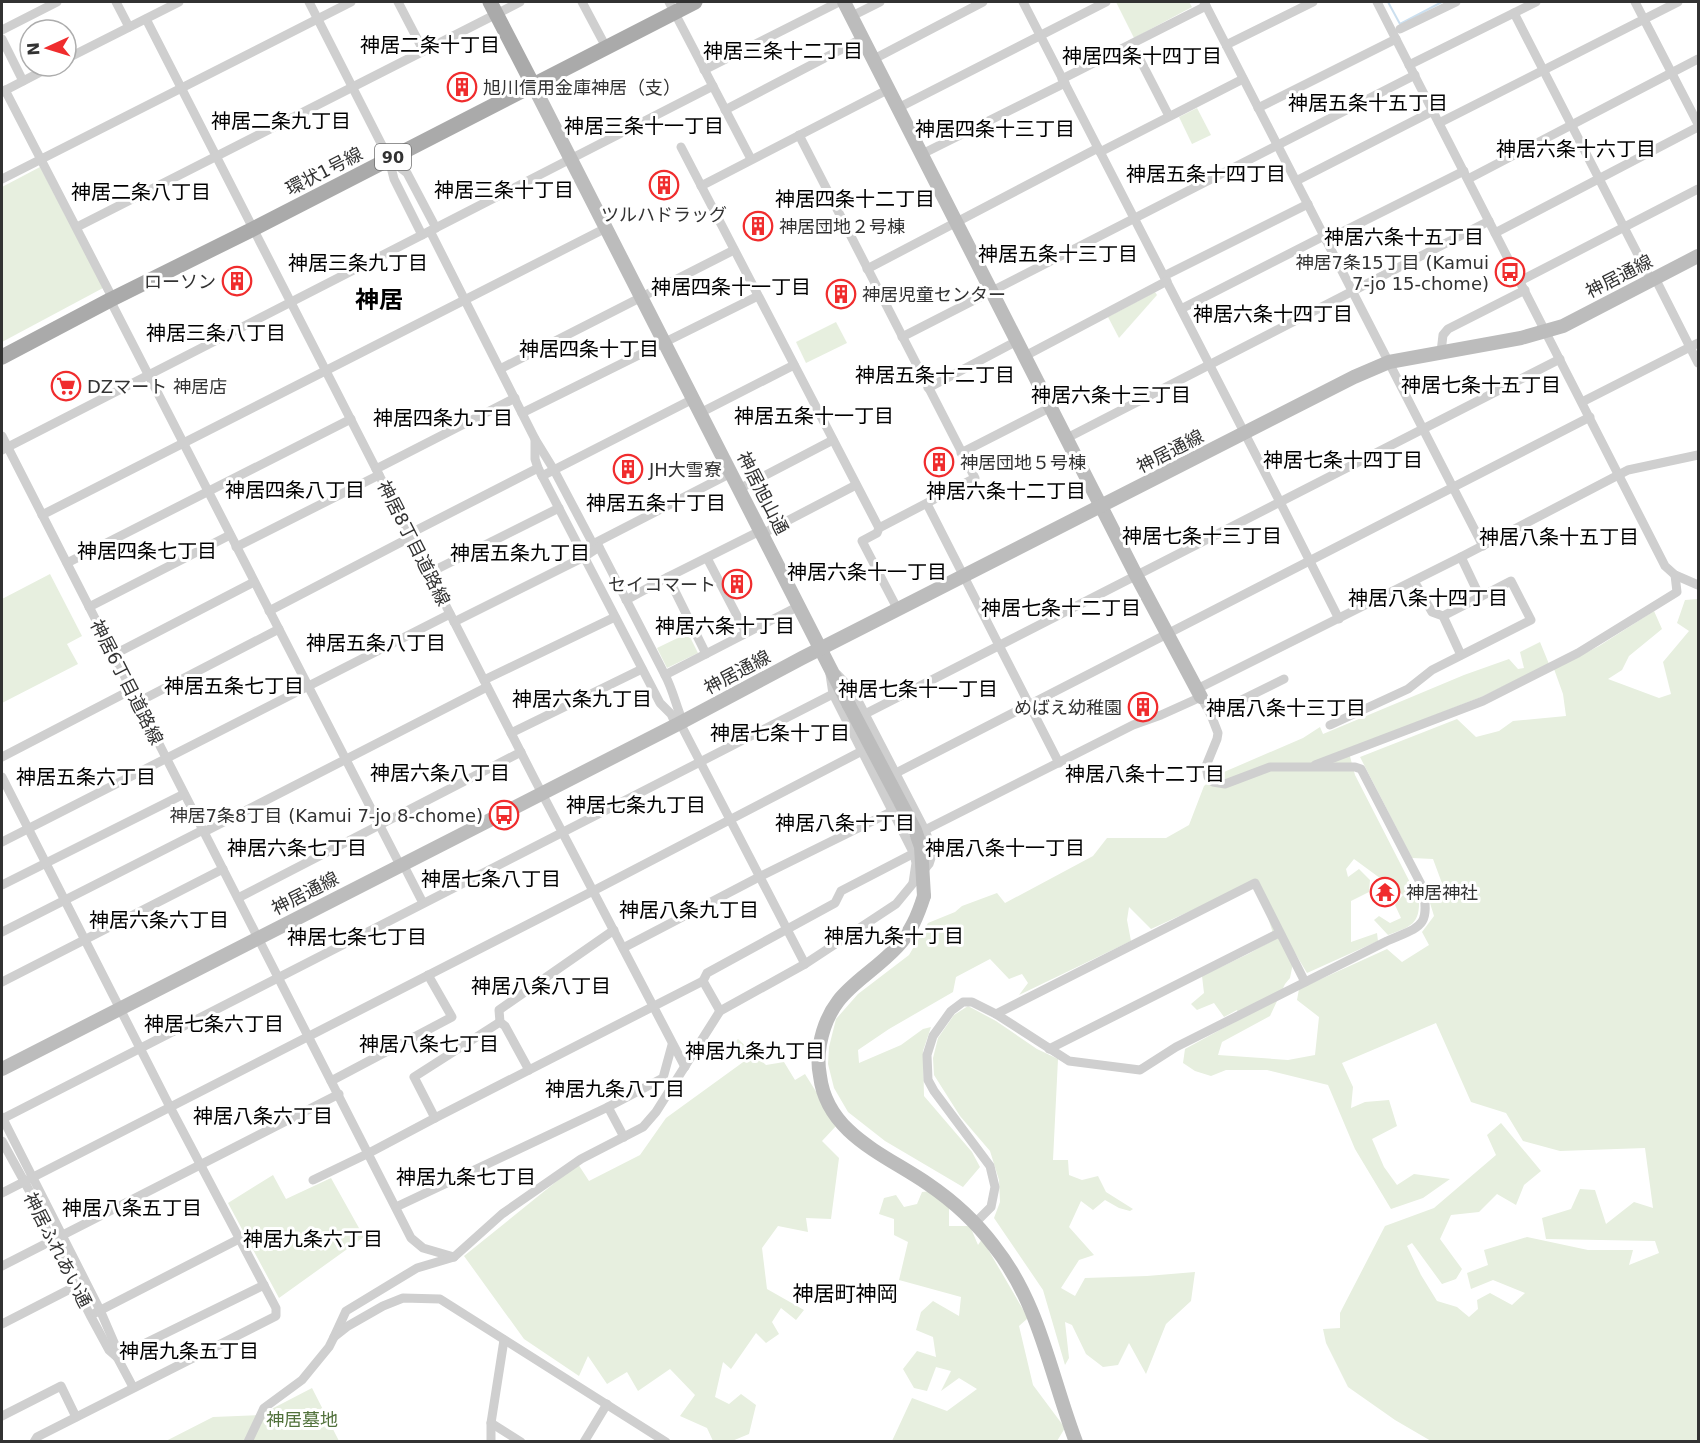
<svg xmlns="http://www.w3.org/2000/svg" width="1700" height="1443" font-family="'DejaVu Sans','Noto Sans JP',sans-serif">
	<style>
		.green { fill: #e7efdf }
		.lines { fill: none; stroke-linecap: round; stroke-linejoin: round }
		.stream { stroke: #cbdfef; stroke-width: 2 }
		.street { stroke: #cfcfcf; stroke-width: 9 }
		.secondary { stroke: #bcbcbc; stroke-width: 14 }
		.primary { stroke: #aaa; stroke-width: 15 }
		.secondary-bridge { stroke: #bcbcbc; stroke-width: 14 }
		.labels { text-anchor: middle; dominant-baseline: central; stroke-width: 6; stroke-linejoin: round; paint-order: stroke }
		.shield { fill: #fff; stroke: #707070; stroke-width: 1.5 }
		.shield-label { font-size: 16px; font-weight: bold; fill: #323232 }
		.poi-label { font-size: 18px; fill: #323232; stroke: #fff; text-anchor: start }
		.street-label { font-size: 18px; fill: #323232; stroke: #fff }
		.park-label { font-size: 18px; fill: #51713b; stroke: #fff }
		.neighbourhood-label { font-size: 20px; fill: #000; stroke: #fff }
		.quarter-label { font-size: 21px; fill: #000; stroke: #fff }
		.district-label { font-size: 24px; font-weight: bold; fill: #000; stroke: #fff }
	</style>
	<rect width="100%" height="100%" fill="#fff"/>
	<!-- green -->
	<g class="green">
		<path d="M1116,2H1189L1192,7L1134,38Z"/>
		<path d="M1197,108L1211,135L1192,144L1179,117Z"/>
		<path d="M40,167L103,288L2,342V187Z"/>
		<path d="M1155,292L1157,295L1119,338L1108,317Z"/>
		<path d="M836,322L847,343L806,363L796,342Z"/>
		<path d="M50,574L82,636L67,644L78,664L2,703V599Z"/>
		<path d="M1698,599V1441H1431L1395,1420L1348,1387L1326,1343L1323,1329L1340,1328V1313L1385,1226L1434,1208L1496,1155L1487,1135L1501,1123L1541,1171L1524,1185L1516,1205L1497,1194L1479,1212L1451,1215L1440,1239L1462,1269L1456,1279L1442,1284L1412,1243L1407,1246L1421,1275L1437,1301L1457,1307L1469,1317L1478,1309L1477,1300L1490,1293L1512,1305L1525,1293L1493,1280L1471,1289L1467,1273L1488,1265L1484,1250L1527,1237L1588,1250H1633L1629,1265L1659,1253L1655,1241L1546,1239L1542,1218L1571,1209L1580,1189L1595,1190L1606,1224L1634,1202L1653,1208L1645,1148L1560,1151L1523,1141L1506,1113L1471,1102L1436,1023L1342,1063L1353,1087L1351,1108L1365,1102L1389,1100L1397,1126L1372,1139L1384,1167L1397,1185L1414,1174L1450,1179L1423,1198L1391,1209L1355,1149L1328,1085L1267,1070H1226L1211,1076L1195,1071L1183,1063L1185,1049L1240,1019L1237,1010L1224,1017L1214,1003L1197,1010L1191,1004L1204,993L1202,976L1248,954L1275,939L1266,912L1258,880L1151,929L1129,907L1127,920L1131,941L1019,995L1028,983L1022,974L1009,979L990,959L956,977L953,992L889,1029L858,1050L859,1063L901,1045L923,1029L931,1027L923,1051L924,1096L972,1152L980,1167L963,1187L885,1141L848,1112L834,1088L828,1064L829,1047L836,1019L858,994L909,955L928,923L955,912L962,906L997,893L1005,903L1093,856L1107,838H1166L1189,825L1204,786L1217,775L1303,738L1320,727L1323,734L1464,675L1509,659L1518,669L1524,668L1520,652L1540,642L1549,664L1481,697L1348,749L1355,775L1419,900C1420,926 1408,927 1388,935L1374,920L1379,916L1390,923L1401,918L1395,905L1403,895L1354,859L1346,869L1348,877L1359,869L1370,880L1369,892L1351,901V942L1377,933L1378,941L1307,973L1295,953L1290,978L1285,984L1270,1016L1222,1042L1218,1055L1288,1060L1315,1055L1319,1017L1297,1000L1299,989L1387,949L1402,962L1429,945L1422,932L1434,916L1430,903L1443,886L1433,859L1412,858L1360,757L1457,719L1476,737L1499,731L1513,721L1566,716L1563,694L1554,669L1599,646L1654,611L1662,629L1629,656L1622,670L1608,679L1659,698L1671,694L1663,662L1689,631L1677,623L1685,600Z"/>
		<path d="M688,633L698,653L667,668L657,648Z"/>
		<path d="M968,1006L996,1021L1037,1049L1058,1059L1053,1160H1068L1069,1175L1082,1180L1098,1176L1106,1192L1133,1209L1130,1211L1119,1208L1105,1200L1093,1210L1081,1201L1069,1227L1094,1255L1079,1260L1061,1288L1075,1296L1085,1278L1147,1276L1195,1272L1191,1301L1166,1324L1146,1374L1129,1343L1118,1365L1103,1367L1086,1354L1072,1325L1065,1322L1069,1358L1065,1365L1043,1290L994,1218L1000,1202L999,1180L990,1151L960,1116L934,1075L933,1058L938,1038L954,1015Z"/>
		<path d="M738,1039L766,1065L784,1062L795,1080L805,1074L837,1125L822,1141L839,1158L831,1219L806,1218L808,1232L778,1226L762,1248L767,1289L804,1310L796,1320L781,1308L772,1322L779,1334L766,1343L756,1333L731,1369L723,1362L715,1397L729,1404L741,1394L756,1405L749,1434L732,1441H713L707,1428L680,1416L695,1395L670,1369L638,1391L627,1372L607,1384L588,1356L579,1376L524,1339L464,1256L578,1164L589,1181L640,1155L666,1118L746,1060L733,1044Z"/>
		<path d="M273,1175L286,1199L331,1178L364,1237L279,1298L228,1203Z"/>
		<path d="M932,1191L949,1207V1226H970L978,1245L982,1239L1028,1318L1019,1326L1033,1385L1065,1428L1057,1441H892L912,1398L947,1411L977,1389L959,1378L941,1391L951,1371L936,1367L927,1391L914,1388L903,1369L917,1351L936,1357L933,1337L916,1330L921,1312L933,1301L959,1316L961,1297L899,1280L908,1242L894,1235V1219L879,1214L884,1198L896,1195L904,1207L917,1204L922,1192Z"/>
		<path d="M312,1388L339,1441L164,1442L213,1417L260,1415Z"/>
	</g>
	<g class="lines">
		<!-- stream -->
		<path class="stream" d="M1388,2L1400,24L1442,2"/>
		<!-- street -->
		<g class="street">
			<path d="M116,2L129,27"/>
			<path d="M309,2L389,159L394,179L422,235"/>
			<path d="M398,2L423,50"/>
			<path d="M582,2L606,47"/>
			<path d="M669,2L751,159"/>
			<path d="M1023,2L1280,502L1339,619"/>
			<path d="M1204,2L1483,546"/>
			<path d="M1377,2L1665,566L1675,575L1698,585"/>
			<path d="M1635,2L1698,124"/>
			<path d="M1514,13L1651,280"/>
			<path d="M852,16L880,2"/>
			<path d="M146,19L535,780L685,1067"/>
			<path d="M1400,29L1456,2"/>
			<path d="M2,30L57,2"/>
			<path d="M2,39L23,81"/>
			<path d="M1132,44L1169,116"/>
			<path d="M1226,45L1313,2"/>
			<path d="M66,59L179,2"/>
			<path d="M874,59L983,2"/>
			<path d="M1409,65L1536,2"/>
			<path d="M704,70L839,2"/>
			<path d="M1062,79L1206,6"/>
			<path d="M5,90L113,299"/>
			<path d="M2,92L52,66"/>
			<path d="M898,108L1106,2"/>
			<path d="M1258,108L1396,39"/>
			<path d="M725,110L863,38"/>
			<path d="M1439,123L1678,2"/>
			<path d="M799,135L975,478L879,528L877,533L862,541L898,610"/>
			<path d="M681,147L879,528"/>
			<path d="M1100,152L1243,79"/>
			<path d="M922,154L1065,83"/>
			<path d="M389,159L407,173L436,228"/>
			<path d="M2,179L351,2"/>
			<path d="M1468,179L1698,59"/>
			<path d="M1296,181L1433,111"/>
			<path d="M701,186L889,89"/>
			<path d="M77,227L520,2"/>
			<path d="M430,231L535,439L554,470L593,544L599,547L665,675C673,690 676,706 683,722"/>
			<path d="M1495,233L1698,127"/>
			<path d="M1326,240L1464,171"/>
			<path d="M867,269L1098,148"/>
			<path d="M1164,276L1308,204"/>
			<path d="M1655,278L1698,363"/>
			<path d="M1520,281L1698,189"/>
			<path d="M110,300L400,865"/>
			<path d="M1181,309L1324,236"/>
			<path d="M902,337L1415,75"/>
			<path d="M1441,352L1443,335L1448,329L1525,290"/>
			<path d="M1025,356L1167,281"/>
			<path d="M500,369L734,250"/>
			<path d="M928,388L1017,341"/>
			<path d="M1582,402L1698,343"/>
			<path d="M522,413L758,296"/>
			<path d="M700,413L794,365"/>
			<path d="M2,436L411,1238L423,1248L454,1257"/>
			<path d="M1067,438L1489,221"/>
			<path d="M535,439V459L538,468L660,703L671,714L676,725"/>
			<path d="M2,450L713,86"/>
			<path d="M961,453L1051,407"/>
			<path d="M376,469L515,398"/>
			<path d="M542,476L693,399"/>
			<path d="M739,489L833,440"/>
			<path d="M927,504L1059,763"/>
			<path d="M42,515L606,228"/>
			<path d="M409,534L538,468"/>
			<path d="M762,534L856,485"/>
			<path d="M593,544L731,473"/>
			<path d="M236,547L379,475"/>
			<path d="M1461,557L1480,597"/>
			<path d="M707,558L746,633"/>
			<path d="M67,563L351,419"/>
			<path d="M429,573L559,508"/>
			<path d="M668,577L706,654"/>
			<path d="M1414,581L1432,612L1443,616L1461,655"/>
			<path d="M626,600L668,577L760,531"/>
			<path d="M89,607L230,535"/>
			<path d="M269,611L411,537"/>
			<path d="M454,622L584,557L599,547"/>
			<path d="M113,655L254,582"/>
			<path d="M830,674L833,694L914,854L916,863L913,883"/>
			<path d="M665,675L799,606"/>
			<path d="M484,680L615,617"/>
			<path d="M1197,689L1461,557L1628,470L1698,455"/>
			<path d="M138,702L279,629"/>
			<path d="M865,714L1560,359"/>
			<path d="M1211,715L1284,679"/>
			<path d="M680,723L805,964"/>
			<path d="M1330,725L1408,689L1432,670L1531,620L1511,581L1443,616"/>
			<path d="M511,733L642,669"/>
			<path d="M2,757L131,690"/>
			<path d="M1315,765L1483,701L1578,653L1677,592L1675,575"/>
			<path d="M896,773L1590,417"/>
			<path d="M2,777L170,1107L276,1308V1316L37,1437L34,1442"/>
			<path d="M925,830L1133,725L1161,715L1201,697L1211,715L1218,733L1217,739L1206,766L1208,777L1213,782L1225,784L1270,767H1355L1361,769L1423,888C1430,928 1421,926 1387,941L1176,1047L1140,1070L1069,1061L996,1014L972,1002H963L951,1011L933,1036L927,1055L928,1080L934,1091L990,1166L995,1187L991,1207L974,1224"/>
			<path d="M204,832L487,687"/>
			<path d="M2,842L450,614"/>
			<path d="M403,864L423,903"/>
			<path d="M2,885L184,794"/>
			<path d="M238,898L521,752"/>
			<path d="M2,932L203,830"/>
			<path d="M623,948L759,877L907,804"/>
			<path d="M703,981L707,973L835,903L841,891L924,848"/>
			<path d="M2,982L223,869"/>
			<path d="M996,1014L1255,883L1305,982"/>
			<path d="M1049,1049L1279,933"/>
			<path d="M529,1070L505,1026L500,1022L499,1010L614,930"/>
			<path d="M331,1081L452,1017L428,975"/>
			<path d="M608,1107L624,1137"/>
			<path d="M2,1117L100,1310L116,1347L117,1357"/>
			<path d="M435,1118L414,1077L500,1022"/>
			<path d="M2,1119L833,694"/>
			<path d="M2,1141L35,1201L44,1224L90,1315L109,1350L117,1357L133,1387"/>
			<path d="M313,1180L369,1153L435,1118L703,981L720,1011"/>
			<path d="M2,1193L593,891L862,751"/>
			<path d="M396,1207L608,1107L663,1078L672,1045"/>
			<path d="M2,1266L339,1094"/>
			<path d="M95,1313L239,1239"/>
			<path d="M2,1324L76,1286"/>
			<path d="M334,1337L346,1311L417,1268L454,1257L502,1214L581,1159L643,1127L656,1112L720,1011L805,964L896,904L929,864L933,852L925,830L853,691L837,674"/>
			<path d="M117,1357L264,1285"/>
			<path d="M2,1416L61,1386L76,1417"/>
			<path d="M491,1423L521,1442"/>
			<path d="M248,1442L264,1408L302,1380L329,1347L334,1337L348,1326L383,1306L403,1298L440,1299L666,1442"/>
			<path d="M491,1442V1423L504,1340"/>
			<path d="M584,1442L607,1404"/>
		</g>
		<!-- secondary -->
		<g class="secondary">
			<path d="M844,2L1136,575L1201,697"/>
			<path d="M533,85L849,705"/>
			<path d="M924,896C918,915 911,932 897,947C864,982 830,990 820,1044C818,1055 818,1066 820,1076C827,1134 886,1155 928,1184C953,1201 976,1222 994,1246C1040,1304 1050,1374 1076,1442"/>
			<path d="M2,1069L680,723L802,658L1354,377L1389,362L1521,338L1563,326L1698,256"/>
		</g>
		<!-- primary -->
		<g class="primary">
			<path d="M490,2L533,85"/>
			<path d="M2,357L110,300L253,229L695,2"/>
		</g>
		<!-- secondary-bridge -->
		<path class="secondary-bridge" d="M849,705L915,830L921,847L924,896"/>
	</g>
	<!-- icons -->
	<defs>
		<g id="building-ring" transform="scale(1.5)"><circle r="9.5" fill="#fff" stroke="#f02c2d" stroke-width="1.5"/><path d="M-4-6H4V6H1V3H-1V6H-4ZM-2.5-4.3h1.7v1.8h-1.7ZM.8-4.3h1.7v1.8H.8ZM-2.5-1h1.7V.8h-1.7ZM.8-1h1.7V.8H.8Z" fill="#f02c2d"/></g>
		<g id="bus-ring" transform="scale(1.5)"><circle r="9.5" fill="#fff" stroke="#f02c2d" stroke-width="1.5"/><path d="M-5-6H5V4H4V6H2V4H-2V6H-4V4H-5ZM-3.5-4V0h7V-4ZM-3.5 1.2v1.5H-2V1.2ZM2 1.2v1.5H3.5V1.2Z" fill="#f02c2d"/></g>
		<g id="supermarket-ring" transform="scale(1.5)"><circle r="9.5" fill="#fff" stroke="#f02c2d" stroke-width="1.5"/><path d="M-6-5.5h2.5l.6 2H6L4.5 2H-2.5L-4.4-4H-6ZM-1.5 3.2a1.3 1.3 0 1 0 .1 0ZM3 3.2a1.3 1.3 0 1 0 .1 0Z" fill="#f02c2d"/></g>
		<g id="temple-ring" transform="scale(1.5)"><circle r="9.5" fill="#fff" stroke="#f02c2d" stroke-width="1.5"/><path d="M0-6L5-2H3V0L6.5 2.5H4V6H1.5V3h-3V6H-4V2.5H-6.5L-3 0V-2H-5Z" fill="#f02c2d"/></g>
	</defs>
	<g fill-rule="evenodd">
		<use href="#building-ring" x="462" y="87"/>
		<use href="#building-ring" x="664" y="185"/>
		<use href="#building-ring" x="758" y="226"/>
		<use href="#bus-ring" x="1510" y="272"/>
		<use href="#building-ring" x="237" y="281"/>
		<use href="#building-ring" x="841" y="294"/>
		<use href="#supermarket-ring" x="66" y="386"/>
		<use href="#building-ring" x="939" y="462"/>
		<use href="#building-ring" x="628" y="469"/>
		<use href="#building-ring" x="737" y="584"/>
		<use href="#building-ring" x="1143" y="707"/>
		<use href="#bus-ring" x="504" y="815"/>
		<use href="#temple-ring" x="1385" y="892"/>
	</g>
	<g class="labels">
		<!-- shield labels -->
		<rect class="shield" x="375" y="144" width="36" height="26" rx="4.5"/>
		<g class="shield-label">
			<text x="393" y="157">90</text>
		</g>
		<!-- poi labels -->
		<g class="poi-label">
			<text x="483" y="87">旭川信用金庫神居（支）</text>
			<text x="664" y="214" text-anchor="middle">ツルハドラッグ</text>
			<text x="779" y="226">神居団地２号棟</text>
			<text x="1489" y="262" text-anchor="end">神居7条15丁目 (Kamui<tspan x="1489" dy="21">7-jo 15-chome)</tspan></text>
			<text x="216" y="281" text-anchor="end">ローソン</text>
			<text x="862" y="294">神居児童センター</text>
			<text x="87" y="386">DZマート 神居店</text>
			<text x="960" y="462">神居団地５号棟</text>
			<text x="649" y="469">JH大雪寮</text>
			<text x="716" y="584" text-anchor="end">セイコマート</text>
			<text x="1122" y="707" text-anchor="end">めばえ幼稚園</text>
			<text x="483" y="815" text-anchor="end">神居7条8丁目 (Kamui 7-jo 8-chome)</text>
			<text x="1406" y="892">神居神社</text>
		</g>
		<!-- street labels -->
		<g class="street-label">
			<text transform="translate(324 171) rotate(-27)">環状1号線</text>
			<text transform="translate(1619 276) rotate(-27)">神居通線</text>
			<text transform="translate(1170 451) rotate(-27)">神居通線</text>
			<text transform="translate(763 493) rotate(63)">神居旭山通</text>
			<text transform="translate(414 543) rotate(63)">神居8丁目道路線</text>
			<text transform="translate(737 672) rotate(-28)">神居通線</text>
			<text transform="translate(127 682) rotate(63)">神居6丁目道路線</text>
			<text transform="translate(305 893) rotate(-27)">神居通線</text>
			<text transform="translate(58 1250) rotate(63)">神居ふれあい通</text>
		</g>
		<!-- park labels -->
		<g class="park-label">
			<text x="302" y="1419">神居墓地</text>
		</g>
		<!-- neighbourhood labels -->
		<g class="neighbourhood-label">
			<text x="430" y="45">神居二条十丁目</text>
			<text x="783" y="51">神居三条十二丁目</text>
			<text x="1142" y="56">神居四条十四丁目</text>
			<text x="1368" y="103">神居五条十五丁目</text>
			<text x="281" y="121">神居二条九丁目</text>
			<text x="644" y="126">神居三条十一丁目</text>
			<text x="995" y="129">神居四条十三丁目</text>
			<text x="1576" y="149">神居六条十六丁目</text>
			<text x="1206" y="174">神居五条十四丁目</text>
			<text x="504" y="190">神居三条十丁目</text>
			<text x="141" y="192">神居二条八丁目</text>
			<text x="855" y="199">神居四条十二丁目</text>
			<text x="1404" y="237">神居六条十五丁目</text>
			<text x="1058" y="254">神居五条十三丁目</text>
			<text x="358" y="263">神居三条九丁目</text>
			<text x="731" y="287">神居四条十一丁目</text>
			<text x="1273" y="314">神居六条十四丁目</text>
			<text x="216" y="333">神居三条八丁目</text>
			<text x="589" y="349">神居四条十丁目</text>
			<text x="935" y="375">神居五条十二丁目</text>
			<text x="1481" y="385">神居七条十五丁目</text>
			<text x="1111" y="395">神居六条十三丁目</text>
			<text x="814" y="416">神居五条十一丁目</text>
			<text x="443" y="418">神居四条九丁目</text>
			<text x="1343" y="460">神居七条十四丁目</text>
			<text x="295" y="490">神居四条八丁目</text>
			<text x="1006" y="491">神居六条十二丁目</text>
			<text x="656" y="503">神居五条十丁目</text>
			<text x="1202" y="536">神居七条十三丁目</text>
			<text x="1559" y="537">神居八条十五丁目</text>
			<text x="147" y="551">神居四条七丁目</text>
			<text x="520" y="553">神居五条九丁目</text>
			<text x="867" y="572">神居六条十一丁目</text>
			<text x="1428" y="598">神居八条十四丁目</text>
			<text x="1061" y="608">神居七条十二丁目</text>
			<text x="725" y="626">神居六条十丁目</text>
			<text x="376" y="643">神居五条八丁目</text>
			<text x="234" y="686">神居五条七丁目</text>
			<text x="918" y="689">神居七条十一丁目</text>
			<text x="582" y="699">神居六条九丁目</text>
			<text x="1286" y="708">神居八条十三丁目</text>
			<text x="780" y="733">神居七条十丁目</text>
			<text x="440" y="773">神居六条八丁目</text>
			<text x="1145" y="774">神居八条十二丁目</text>
			<text x="86" y="777">神居五条六丁目</text>
			<text x="636" y="805">神居七条九丁目</text>
			<text x="845" y="823">神居八条十丁目</text>
			<text x="297" y="848">神居六条七丁目</text>
			<text x="1005" y="848">神居八条十一丁目</text>
			<text x="491" y="879">神居七条八丁目</text>
			<text x="689" y="910">神居八条九丁目</text>
			<text x="159" y="920">神居六条六丁目</text>
			<text x="894" y="936">神居九条十丁目</text>
			<text x="357" y="937">神居七条七丁目</text>
			<text x="541" y="986">神居八条八丁目</text>
			<text x="214" y="1024">神居七条六丁目</text>
			<text x="429" y="1044">神居八条七丁目</text>
			<text x="755" y="1051">神居九条九丁目</text>
			<text x="615" y="1089">神居九条八丁目</text>
			<text x="263" y="1116">神居八条六丁目</text>
			<text x="466" y="1177">神居九条七丁目</text>
			<text x="132" y="1208">神居八条五丁目</text>
			<text x="313" y="1239">神居九条六丁目</text>
			<text x="189" y="1351">神居九条五丁目</text>
		</g>
		<!-- quarter labels -->
		<g class="quarter-label">
			<text x="845" y="1294">神居町神岡</text>
		</g>
		<!-- district labels -->
		<g class="district-label">
			<text x="379" y="300">神居</text>
		</g>
	</g>
	<!-- border -->
	<rect width="1700" height="1443" fill="none" stroke="#323232" stroke-width="6"/>
	<!-- north arrow -->
	<g transform="translate(48 48) rotate(266)"><circle r="28" fill="#ffffff" stroke="#adadad" stroke-width="1.5"/>
	<path d="M0-4.5L10 22L0 15L-10 22Z" fill="#f02c2d"/>
	<text y="-9" font-size="16" font-weight="bold" text-anchor="middle" fill="#323232">N</text>
	</g>
</svg>
